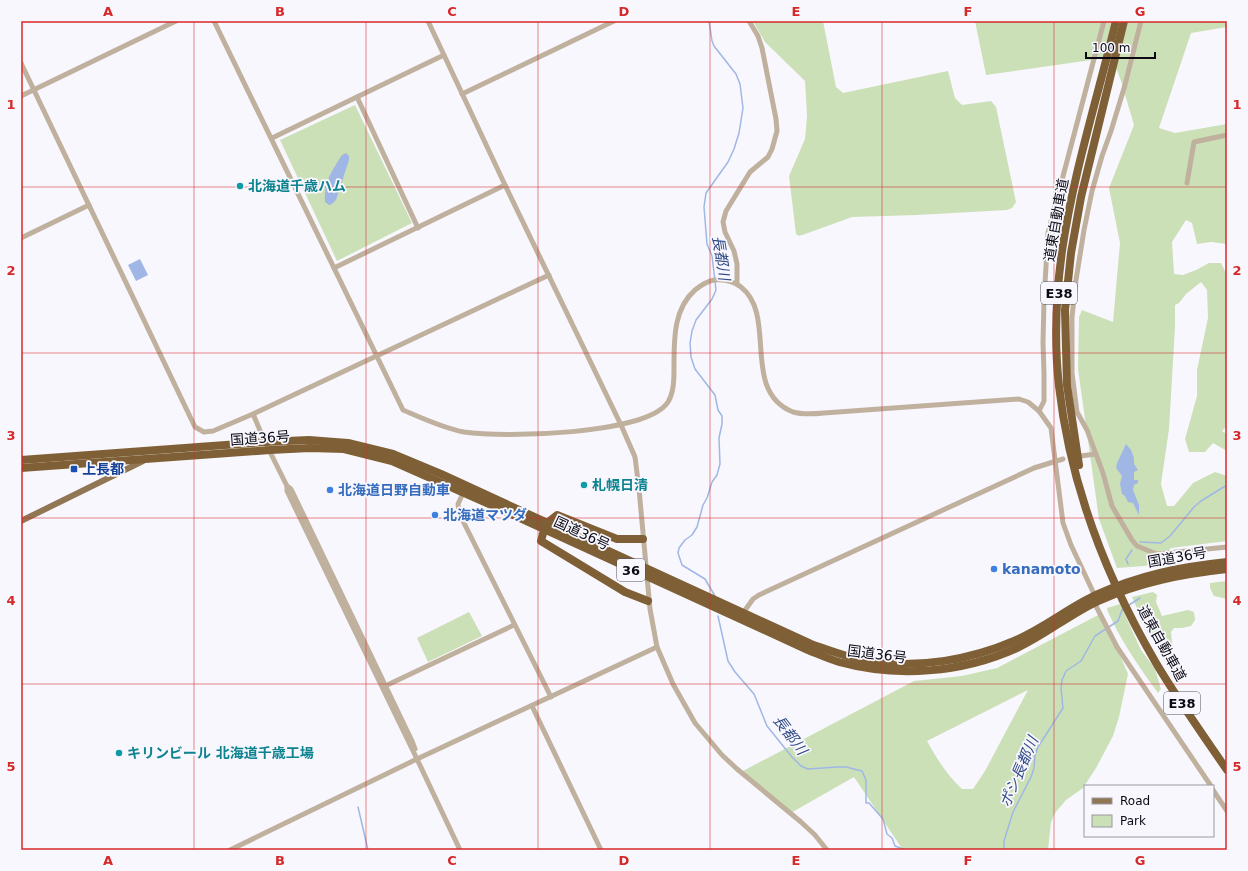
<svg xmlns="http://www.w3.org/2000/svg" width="1248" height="871" font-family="'DejaVu Sans','Noto Sans JP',sans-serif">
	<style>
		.green { fill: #cbe0b7; fill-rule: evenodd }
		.water { fill: #a0b7e5 }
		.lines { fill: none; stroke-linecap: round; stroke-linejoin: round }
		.stream { stroke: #a0b7e5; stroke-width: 1.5 }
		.minor { stroke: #c0b19e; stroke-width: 5 }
		.major { stroke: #917653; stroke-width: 6 }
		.highway { stroke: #7f6036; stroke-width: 8 }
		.grid { fill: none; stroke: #d62828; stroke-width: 1; stroke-opacity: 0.55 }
		.culture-dot { fill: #0f9aa8; stroke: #f8f7fe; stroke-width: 1.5 }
		.transit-dot { fill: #1a4fb4; stroke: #f8f7fe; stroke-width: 1.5 }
		.shop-dot { fill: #3f7fe0; stroke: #f8f7fe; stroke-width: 1.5 }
		.labels { text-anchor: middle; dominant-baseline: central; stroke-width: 3.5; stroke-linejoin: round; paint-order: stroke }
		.shield { fill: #f8f7fe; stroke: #52505a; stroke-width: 1 }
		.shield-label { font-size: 13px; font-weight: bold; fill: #0b0914 }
		.culture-label { font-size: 14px; font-weight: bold; fill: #0d838f; stroke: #f8f7fe; text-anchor: start }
		.street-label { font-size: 14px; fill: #0b0914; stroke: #f8f7fe }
		.transit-label { font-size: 14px; font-weight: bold; fill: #164399; stroke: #f8f7fe; text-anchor: start }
		.shop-label { font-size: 14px; font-weight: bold; fill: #366cbe; stroke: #f8f7fe; text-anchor: start }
		.water-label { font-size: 15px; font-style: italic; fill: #334d87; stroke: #f8f7fe }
		.neatline { fill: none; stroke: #d62828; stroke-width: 1.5 }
		.grid-label { font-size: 13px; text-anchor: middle; font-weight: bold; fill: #d62828 }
	</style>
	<rect width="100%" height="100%" fill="#f8f7fe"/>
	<!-- green -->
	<g class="green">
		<path d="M753,21H823L836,87L843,93L948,71L955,98L962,105L991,101L996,107L1016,202L1012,208L1007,210L917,215L852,217L808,233L799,236L796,234L789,176L805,139L807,116L805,81L765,42Z"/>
		<path d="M975,21H1227V27L1191,33L1159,128L1175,133L1227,124V244L1211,242L1197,244L1192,223L1186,220L1172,242L1174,274L1183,275L1196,270L1209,263H1221L1227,275V426L1222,431L1227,434V451L1213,443L1205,452H1189L1185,439L1197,396V370L1208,318L1207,290L1201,282L1186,294L1179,303L1175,305V327L1169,429L1161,484L1167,506H1174L1193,483L1215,472L1227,476V541L1171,548L1160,563L1144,566L1117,568L1099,519L1078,369L1079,317L1082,310L1113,322L1120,243L1109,188L1134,125L1121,81L1112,57L986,75Z"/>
		<path d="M355,105L412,223L337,261L280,140Z"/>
		<path d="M1227,581V599L1214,596L1210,588V583Z"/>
		<path d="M1153,592L1157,595L1156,602L1162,616L1188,610L1194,612L1195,620L1191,626L1182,628H1174L1171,632L1175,670L1173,674L1146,629L1132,597Z"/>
		<path d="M1120,604L1141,650L1155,669L1161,689L1158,693C1139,667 1121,641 1108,612L1107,608Z"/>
		<path d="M469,612L482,636L428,662L417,638Z"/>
		<path d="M1102,613L1128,674L1119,717L1113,736L1096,768L1083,788L1066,800L1055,813L1051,822L1048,850H903L854,777L789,814L739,773L914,681L962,676L997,668ZM1028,690L985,771L973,789H962C947,775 937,759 927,741Z"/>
	</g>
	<!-- water -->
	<g class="water">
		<path d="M346,153L349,156V160L336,200L332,204L329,205L325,202C324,182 331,172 342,155Z"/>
		<path d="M140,259L148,275L136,281L128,265Z"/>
		<path d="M1126,444L1131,450L1134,458V464L1138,470L1134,472V480H1138V483L1134,485L1133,490L1139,505V515L1133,503L1128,502L1125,496L1122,494L1120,484L1122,476L1116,468L1117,463Z"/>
	</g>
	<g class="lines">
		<!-- stream -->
		<g class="stream">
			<path d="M709,21L712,41L714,46L736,74L740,84L743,108L739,133L734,149L728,162L706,193L704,207L707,244L712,256L716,290L712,299L696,320L692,331L690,343L691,357L695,369L715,395L718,410L722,416V424L719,438L720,464L717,475L712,482L707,498L703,505L697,527L692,535L685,540L679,548L678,553L682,565L705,579L715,596"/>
			<path d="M1140,542L1161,543L1170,536L1194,507L1201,501L1227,485"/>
			<path d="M1128,564L1126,559L1132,550"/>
			<path d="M1129,605L1140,598"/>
			<path d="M718,616L728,661L735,672L754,694L767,726L792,757L801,766L808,769L837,767H846L862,771L866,780V803H869L883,819L887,834L892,838L895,846L906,850"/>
			<path d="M358,807L368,850"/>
			<path d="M1004,850V841L1013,812L1031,777L1034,768L1035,755L1038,747L1063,708L1061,688L1062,680L1066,671L1081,661L1095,636L1118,621L1122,610L1124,609"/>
		</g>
		<!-- minor -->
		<g class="minor">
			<path d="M214,21L403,410C422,418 443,428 464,432C502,438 647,435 668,402C674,392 674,379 674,368C674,341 673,309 695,290C700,286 708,281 714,280C724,279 733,281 741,287C778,316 740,391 793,412C803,415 814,414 824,413L1019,399L1028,402L1039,411L1051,428L1063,523L1071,545L1095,596L1097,602L1096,606L1117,647L1211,786"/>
			<path d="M428,21L505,185L621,425L635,457L639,489L650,609L657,647L673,684L695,723L722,755L737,769L801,822L815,835L827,850"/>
			<path d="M1141,21L1125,85L1111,131L1102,156L1092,191L1084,230L1076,280L1072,317V373L1077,412L1087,430L1103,473L1112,506L1132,540L1137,546L1157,554L1227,547"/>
			<path d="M21,63L195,427L204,432L213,431L253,414L549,275"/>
			<path d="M462,94L614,21"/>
			<path d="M21,96L176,21"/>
			<path d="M357,97L418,228"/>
			<path d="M272,138L444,55"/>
			<path d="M1187,183L1194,142L1227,135"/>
			<path d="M21,238L89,205"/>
			<path d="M334,268L505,185"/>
			<path d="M737,284V264L734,251L725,232L723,222L726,211L750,172L768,157L772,149L777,131L776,119L762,48L758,36L749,21"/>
			<path d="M1039,411L1044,401V374L1043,342L1044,300L1048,233L1104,21"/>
			<path d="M253,414L265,442L287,486L291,489L412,741L415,749"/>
			<path d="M1081,456L1095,454"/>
			<path d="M287,486V491L417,759L460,850"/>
			<path d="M464,491L458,504L459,513L551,697"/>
			<path d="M743,613L753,599L759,595L1034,468L1063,459"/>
			<path d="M383,687L514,625"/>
			<path d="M532,706L601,850"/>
			<path d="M1213,790L1227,811"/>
			<path d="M230,850L417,759L657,647"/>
		</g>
		<!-- major -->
		<path class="major" d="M21,521L143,461"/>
		<!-- highway -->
		<g class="highway">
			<path d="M1116,21C1098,96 1073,174 1062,251C1056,295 1054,342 1059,386C1070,484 1107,579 1156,663C1178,700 1203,735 1227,770"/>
			<path d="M21,460L265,442L309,440L348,443L393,454L441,474L811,644C831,651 851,659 872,662C920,668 970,660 1014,641C1043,629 1068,608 1096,595C1139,575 1180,567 1227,562"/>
			<path d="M1079,465L1067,385L1065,310L1071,253L1081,197L1124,21"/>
			<path d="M21,468L270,450L310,448L344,449L392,461L498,508L808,650C818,654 829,659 839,662C897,678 962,673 1017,648C1045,635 1070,614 1098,601C1140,582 1182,574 1227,569"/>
			<path d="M547,523L557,515L617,539H643"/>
			<path d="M544,530L541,541L625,592L648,601"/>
		</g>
	</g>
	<!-- grid -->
	<path class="grid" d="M194,21V850M366,21V850M538,21V850M710,21V850M882,21V850M1054,21V850M21,187H1227M21,353H1227M21,518H1227M21,684H1227"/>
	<!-- markers -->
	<g class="culture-dot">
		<circle cx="240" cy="186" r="4"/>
		<circle cx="584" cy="485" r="4"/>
		<circle cx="119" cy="753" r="4"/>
	</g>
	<rect class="transit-dot" x="70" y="465" width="8" height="8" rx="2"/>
	<g class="shop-dot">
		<circle cx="330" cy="490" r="4"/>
		<circle cx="435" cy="515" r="4"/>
		<circle cx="994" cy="569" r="4"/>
	</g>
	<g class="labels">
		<!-- shield labels -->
		<g class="shield">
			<rect x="1041" y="282" width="36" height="22" rx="3"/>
			<rect x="617" y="559" width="28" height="22" rx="3"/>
			<rect x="1164" y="692" width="36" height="22" rx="3"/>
		</g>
		<g class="shield-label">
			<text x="1059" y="293">E38</text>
			<text x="631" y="570">36</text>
			<text x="1182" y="703">E38</text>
		</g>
		<!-- culture labels -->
		<g class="culture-label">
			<text x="248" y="186">北海道千歳ハム</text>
			<text x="592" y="485">札幌日清</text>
			<text x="127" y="753">キリンビール 北海道千歳工場</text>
		</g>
		<!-- street labels -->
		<g class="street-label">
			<text transform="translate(1056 220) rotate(-80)">道東自動車道</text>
			<text transform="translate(260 438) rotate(-4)">国道36号</text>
			<text transform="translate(582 533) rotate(25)">国道36号</text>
			<text transform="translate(1177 557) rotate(-10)">国道36号</text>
			<text transform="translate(1162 643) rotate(61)">道東自動車道</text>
			<text transform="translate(877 654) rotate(7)">国道36号</text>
		</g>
		<!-- transit labels -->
		<g class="transit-label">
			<text x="82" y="469">上長都</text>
		</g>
		<!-- shop labels -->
		<g class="shop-label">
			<text x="338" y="490">北海道日野自動車</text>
			<text x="443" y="515">北海道マツダ</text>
			<text x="1002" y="569">kanamoto</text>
		</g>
		<!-- water labels -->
		<g class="water-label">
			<text transform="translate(721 258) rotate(81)">長都川</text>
			<text transform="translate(790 735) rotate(53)">長都川</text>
			<text transform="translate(1019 772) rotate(-67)">ポシ長都川</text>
		</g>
	</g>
	<!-- border -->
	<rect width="1248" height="871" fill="none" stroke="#f8f7fe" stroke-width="44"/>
	<!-- legend -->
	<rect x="1084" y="785" width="130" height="52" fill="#f8f7fe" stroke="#9998a0"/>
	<rect x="1092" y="798" width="20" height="6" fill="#917653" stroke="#9998a0"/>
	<text x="1120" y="805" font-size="12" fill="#0b0914">Road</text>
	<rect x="1092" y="815" width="20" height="12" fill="#cbe0b7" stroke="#9998a0"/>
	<text x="1120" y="825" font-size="12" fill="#0b0914">Park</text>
	<!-- scale -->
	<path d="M1086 52v6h69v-6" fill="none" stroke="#0b0914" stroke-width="2"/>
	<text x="1092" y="52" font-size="12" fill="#0b0914" stroke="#f8f7fe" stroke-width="3" paint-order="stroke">100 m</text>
	<rect x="22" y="22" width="1204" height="827" class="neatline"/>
	<g class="grid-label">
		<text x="108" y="16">A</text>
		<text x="280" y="16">B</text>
		<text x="452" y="16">C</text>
		<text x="624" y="16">D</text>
		<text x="796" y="16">E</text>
		<text x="968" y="16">F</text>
		<text x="1140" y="16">G</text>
		<text x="11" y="109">1</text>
		<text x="1237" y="109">1</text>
		<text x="11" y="275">2</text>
		<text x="1237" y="275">2</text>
		<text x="11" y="440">3</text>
		<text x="1237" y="440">3</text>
		<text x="11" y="605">4</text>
		<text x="1237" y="605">4</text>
		<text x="11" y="771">5</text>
		<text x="1237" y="771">5</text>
		<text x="108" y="865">A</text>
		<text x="280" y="865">B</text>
		<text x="452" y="865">C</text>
		<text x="624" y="865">D</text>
		<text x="796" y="865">E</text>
		<text x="968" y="865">F</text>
		<text x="1140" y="865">G</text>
	</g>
</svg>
